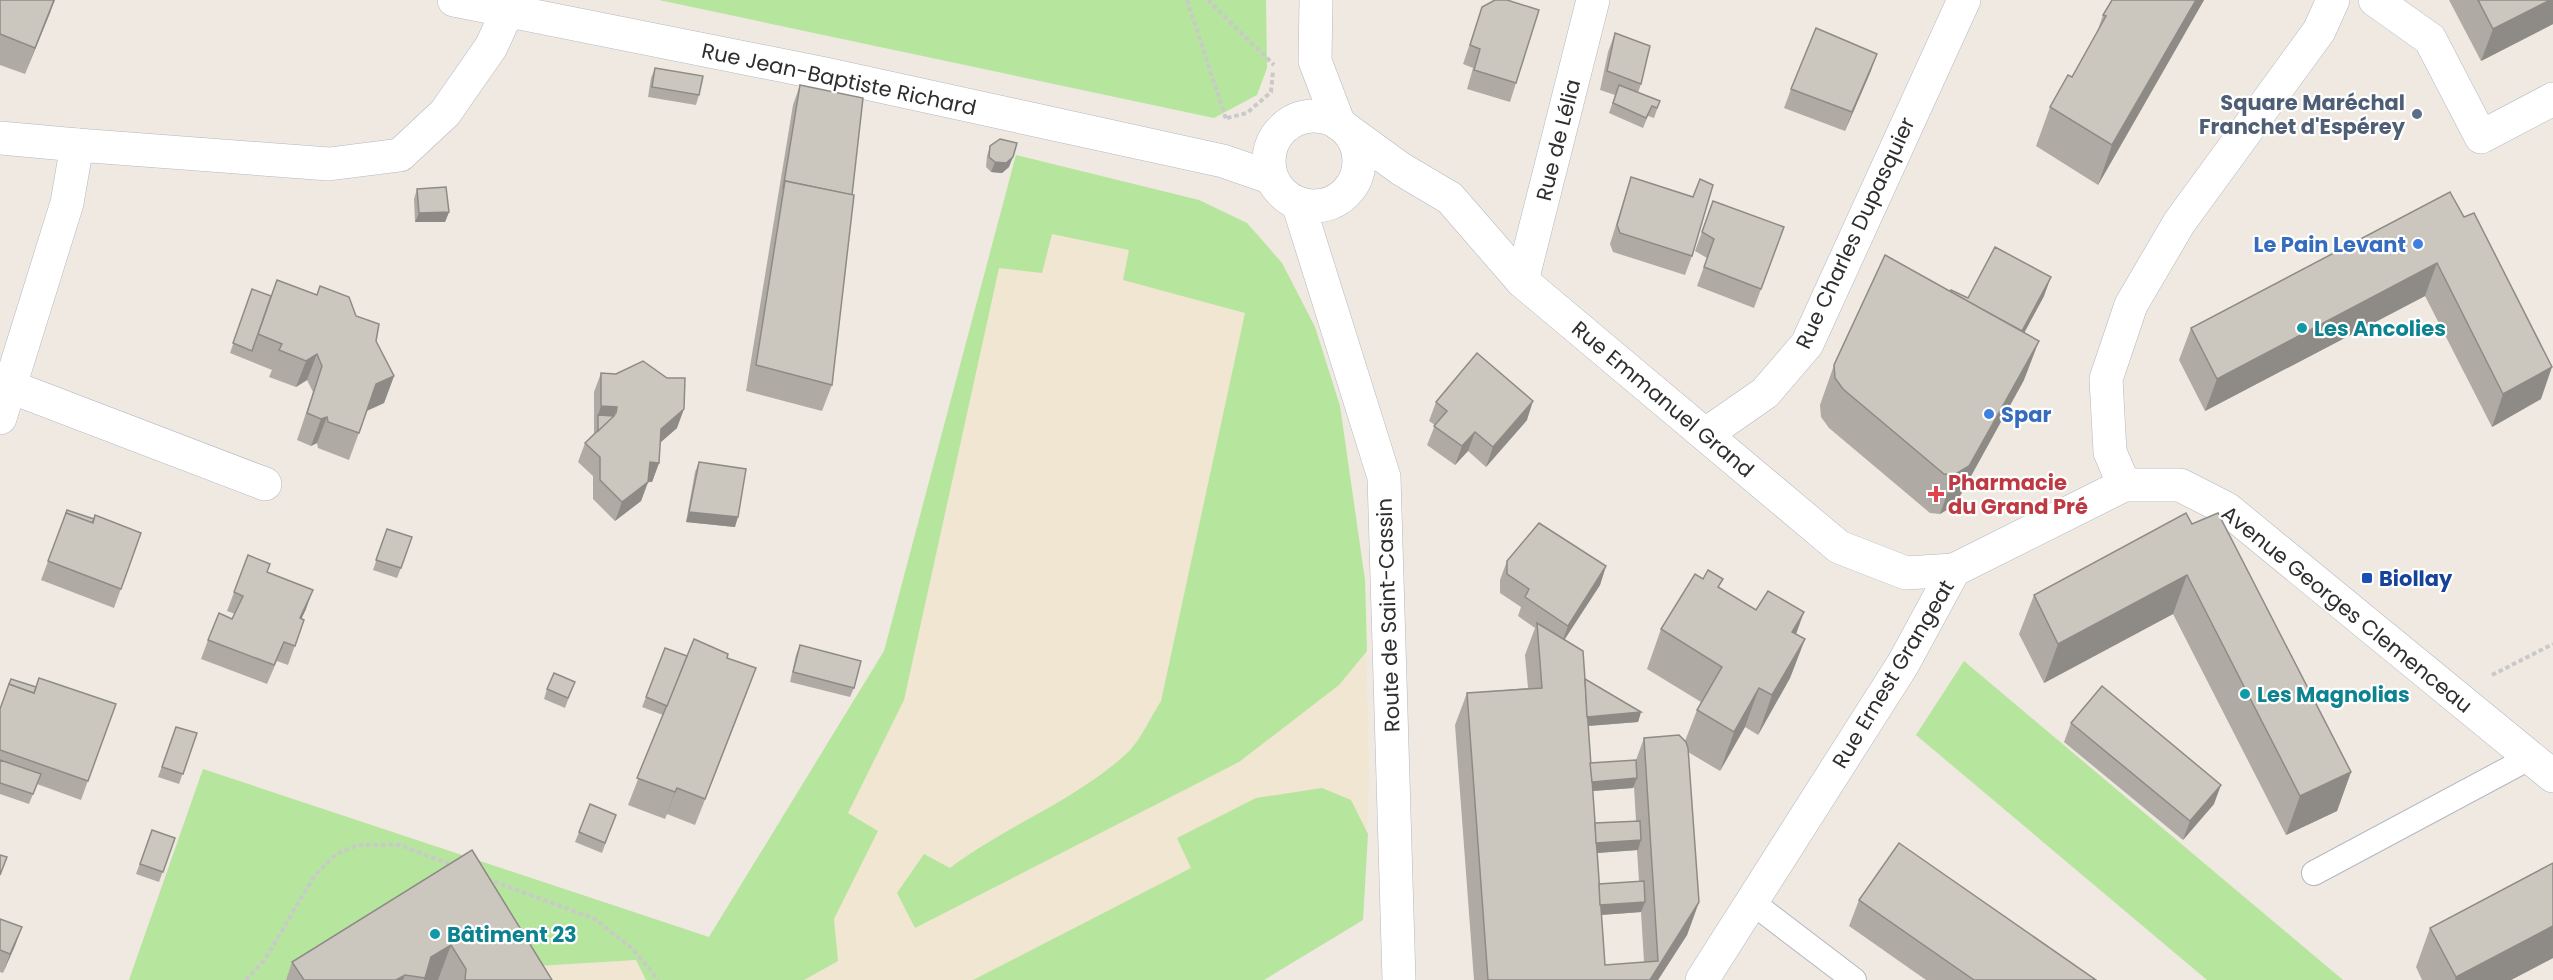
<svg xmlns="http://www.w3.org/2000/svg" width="2553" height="980" font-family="Poppins,sans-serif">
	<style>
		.education { fill: #f0e6d1 }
		.green { fill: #b6e59e }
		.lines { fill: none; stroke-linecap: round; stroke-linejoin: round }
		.lane-casing { stroke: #b4b7c1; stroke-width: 26 }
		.street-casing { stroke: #b4b7c1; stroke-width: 34 }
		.secondary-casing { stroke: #b4b7c1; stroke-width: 34 }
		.path { stroke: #c9c9c9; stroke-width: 4; stroke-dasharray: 4.5 3; stroke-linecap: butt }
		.lane { stroke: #fff; stroke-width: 24 }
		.street { stroke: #fff; stroke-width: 33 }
		.secondary { stroke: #fff; stroke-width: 33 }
		.wall { fill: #afaba4; fill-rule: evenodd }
		.shaded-wall { fill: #8e8b86 }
		.building { fill: #cbc7bf; stroke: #8e8b86; stroke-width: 1.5 }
		.service-dot { fill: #5c6f8a; stroke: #fff; stroke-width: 2 }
		.shop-dot { fill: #3f7fe0; stroke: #fff; stroke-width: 2 }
		.culture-dot { fill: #0f9aa8; stroke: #fff; stroke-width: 2 }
		.health-dot { fill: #e0444e; stroke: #fff; stroke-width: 2 }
		.transit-dot { fill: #1a4fb4; stroke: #fff; stroke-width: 2 }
		.labels { text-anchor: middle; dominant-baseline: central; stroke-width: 4.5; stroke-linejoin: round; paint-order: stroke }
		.street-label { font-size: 21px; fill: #2e2e2e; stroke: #fff }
		.service-label { font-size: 21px; font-weight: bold; fill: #4e5e75; stroke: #fff; text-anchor: end }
		.shop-label { font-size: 21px; font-weight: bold; fill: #366cbe; stroke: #fff; text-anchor: end }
		.culture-label { font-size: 21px; font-weight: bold; fill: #0d838f; stroke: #fff; text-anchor: start }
		.health-label { font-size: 21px; font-weight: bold; fill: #be3a42; stroke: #fff; text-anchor: start }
		.transit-label { font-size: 21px; font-weight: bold; fill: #164399; stroke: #fff; text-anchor: start }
	</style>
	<rect width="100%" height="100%" fill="#efe9e1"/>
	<!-- education -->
	<path class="education" d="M1016,155L1199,200L1247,223L1282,263L1315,327L1340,406L1365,580L1369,783L1363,920L1264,980H129L203,769L709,937L884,651Z"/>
	<!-- green -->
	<g class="green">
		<path d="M659,0H1266L1267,68L1257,95L1214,118Z"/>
		<path d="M1016,155L1199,200L1247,223L1282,263L1315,327L1340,406L1365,580L1367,651L1339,685L1239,762L915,928L897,893L924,854L950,868C1005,826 1073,802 1125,755C1140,742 1150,718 1161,701L1245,313L1123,280L1129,250L1052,234L1042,273L999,268L904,700L848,813L878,831L834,919L838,961L804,980H646L636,960L305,980H129L203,769L709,937L884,651Z"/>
		<path d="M1964,661L2343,980H2207L1916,735Z"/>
		<path d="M1322,788L1351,800L1368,834L1363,920L1264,980H973L1191,868L1177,838L1256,798Z"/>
	</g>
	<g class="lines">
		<!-- lane casing -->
		<g class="lane-casing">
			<g id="lane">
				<path d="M2314,873L2531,757"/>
				<path d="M1753,903L1854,980"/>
			</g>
		</g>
		<!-- street casing -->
		<g class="street-casing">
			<g id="street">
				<path d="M2375,0L2430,39L2481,137L2553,99"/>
				<path d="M1346,129L1401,169L1450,198L1522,281L1839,547L1906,573L1954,570"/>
				<path d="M0,138L77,145"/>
				<path d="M1522,281L1593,0"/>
				<path d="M11,387L265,484"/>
				<path d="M0,418L67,203L77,145L329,164L400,155L445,113L491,47L507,12"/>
				<path d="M1706,434L1765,393L1807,344L1964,0"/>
				<path d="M2124,485L2110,452L2106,379L2131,305L2179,223L2319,31L2333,0"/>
				<path d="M1702,980L1903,664L1954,570L2124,485H2180L2227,509L2553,776"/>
			</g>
		</g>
		<!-- secondary casing -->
		<g class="secondary-casing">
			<g id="secondary">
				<path d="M454,0L825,74L1223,161L1272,178"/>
				<path d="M1316,0L1315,61L1339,124"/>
				<circle cx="1314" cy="161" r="45"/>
				<path d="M1298,203L1384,477L1399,980"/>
			</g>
		</g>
		<!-- path -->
		<g class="path">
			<path d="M1187,0L1226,119"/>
			<path d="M1208,0L1274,65"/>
			<path d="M1227,118L1247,113L1271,92L1273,71"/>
			<path d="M2492,675L2553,644"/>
			<path d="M487,879L595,919L633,949L658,980"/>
			<path d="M246,980L265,959L315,875L336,854L358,845H400L452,865"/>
		</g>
		<!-- lane -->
		<use href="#lane" class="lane"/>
		<!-- street -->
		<use href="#street" class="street"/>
		<!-- secondary -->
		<use href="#secondary" class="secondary"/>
	</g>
	<!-- wall -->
	<g class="wall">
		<path d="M0,0L51,11L25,74L0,65Z"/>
		<path d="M2112,0H2204L2098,185L2036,146L2050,107L2072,77L2096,35L2103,15Z"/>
		<path d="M2449,0H2553V24L2481,61Z"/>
		<path d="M1482,7L1516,83L1510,102L1467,89L1473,68L1463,64Z"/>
		<path d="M1615,33L1641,84L1638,93L1660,101L1654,118L1648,116L1643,128L1609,113L1615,95L1600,90L1608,52Z"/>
		<path d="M1877,54L1870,73L1845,131L1784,108L1791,89Z"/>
		<path d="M655,68L699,95L696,105L648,97L651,78Z"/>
		<path d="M800,85L852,195L832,385L822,411L746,391L793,105Z"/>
		<path d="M990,146L1009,167L1002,173L991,172L986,167L987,156Z"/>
		<path d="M1631,177L1692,256L1685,275L1613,252L1610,244Z"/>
		<path d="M417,189L449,212L445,222H415L414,199Z"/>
		<path d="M2450,192L2541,399L2492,427L2425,296L2205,411L2179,360L2191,328Z"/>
		<path d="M1713,201L1784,227L1754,308L1697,286L1707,258L1695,251Z"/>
		<path d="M277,280L356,316L376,341L394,376L384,403L367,411L349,460L318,448L317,443L311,446L297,440L313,392L307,380L296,387L269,377L272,370L230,353L252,289L271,296Z"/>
		<path d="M1950,292L1968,298L2044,296L2024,333V380L1955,505L1940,514L1930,513L1829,428L1821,417L1820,405L1834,365Z"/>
		<path d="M601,373L677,428L660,443L659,463L652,482H648L641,501L615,521L593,499V476L578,462L585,443L594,434V392Z"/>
		<path d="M1436,402L1527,420L1486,467L1468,451L1455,465L1427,445L1435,425L1429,421Z"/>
		<path d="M699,462L735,527L686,522L695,472Z"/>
		<path d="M66,513L94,519L141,533L114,608L41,580Z"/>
		<path d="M2192,524L2351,772L2337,811L2286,835L2173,614L2044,683L2019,634L2034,595Z"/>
		<path d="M387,529L401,568L397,578L373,570Z"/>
		<path d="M248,555L270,564L267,572L306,609L301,619L304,620L288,665L277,661L267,684L201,659L208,640L232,619L235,614L227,611Z"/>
		<path d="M1507,561L1606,566L1600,585L1564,640L1585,679L1641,712L1638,722L1588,726L1590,763L1636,760L1644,738L1685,741L1697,710L1701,702L1647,669L1661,629L1720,588L1805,639L1790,678L1758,735L1745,727L1720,771L1688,752L1699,902L1687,935L1658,980H1474L1455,725L1467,693L1528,688L1525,655L1535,628L1518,616L1521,607L1500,593V580ZM1634,787L1636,821L1595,823L1592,791L1633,788ZM1637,850L1639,881L1599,884L1597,853ZM1641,912L1644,962L1605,965L1601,915Z"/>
		<path d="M800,645L854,688L850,697L790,682L796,655Z"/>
		<path d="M687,656L727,658L756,668L695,825L667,814L665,819L628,805L663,715L642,707L646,697Z"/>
		<path d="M36,687L116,704L81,800L37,784L29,804L0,794V709Z"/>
		<path d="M547,689L571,692L565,708L544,699Z"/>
		<path d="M2071,723L2214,804L2183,840L2064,742Z"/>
		<path d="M176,727L197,733L179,784L158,777Z"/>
		<path d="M616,815L602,853L575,842L579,832Z"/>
		<path d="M152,830L175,838L159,882L136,874Z"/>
		<path d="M472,850L552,980H286L292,962Z"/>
		<path d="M2553,863V958L2511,980H2422L2416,967L2430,928Z"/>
		<path d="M1859,900L2096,980H1926L1849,926Z"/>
		<path d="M0,919L22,927L3,973L0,972Z"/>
	</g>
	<!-- shaded-wall -->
	<g class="shaded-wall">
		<path d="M54,0H55L25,74L35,48Z"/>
		<path d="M2196,0H2204L2098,185L2112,145Z"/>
		<path d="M2550,0H2553V24L2481,61L2493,29Z"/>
		<path d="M1877,54L1870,73L1845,131L1852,112Z"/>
		<path d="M1013,157L1009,167L1002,173L991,172L995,162Z"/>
		<path d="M449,212L445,222H415L419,213Z"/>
		<path d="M2437,263L2425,296L2205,411L2217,379Z"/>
		<path d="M2051,277L2044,296L2015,350L2022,331Z"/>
		<path d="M2039,341L2024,380L1955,505L1940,514L1954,475Z"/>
		<path d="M317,354L307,380L296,387L306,361Z"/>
		<path d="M2552,367L2541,399L2492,427L2503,394Z"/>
		<path d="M394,376L384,403L366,411L376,384Z"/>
		<path d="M1533,401L1527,420L1486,467L1493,447Z"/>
		<path d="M601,406L617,407L611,424L598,415Z"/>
		<path d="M684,409L677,428L654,448L661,429Z"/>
		<path d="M327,417L317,443L311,446L321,419Z"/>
		<path d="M1475,432L1468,451L1455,465L1462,446Z"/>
		<path d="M650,462L659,463L652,482L643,481Z"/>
		<path d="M648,482L641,501L615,521L622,502Z"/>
		<path d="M689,512L738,517L735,527L686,522Z"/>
		<path d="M1606,566L1600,585L1561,645L1568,626Z"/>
		<path d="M2187,575L2173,614L2044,683L2058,644Z"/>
		<path d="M313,590L306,609L293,637L300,618Z"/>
		<path d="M1804,612L1790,651L1792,632Z"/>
		<path d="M1805,639L1790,678L1758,735L1772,695Z"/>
		<path d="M756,668L746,695L695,825L705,799Z"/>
		<path d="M1759,688L1745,727L1720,771L1734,732Z"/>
		<path d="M1641,712L1638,722L1574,727L1578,717Z"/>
		<path d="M2351,772L2337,811L2286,835L2300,796Z"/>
		<path d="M1637,778L1633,788L1579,792L1582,782Z"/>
		<path d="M2221,785L2214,804L2183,840L2190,821Z"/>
		<path d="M677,788L667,814L665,819L675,792Z"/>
		<path d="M1641,840L1638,850L1583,854L1586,844Z"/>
		<path d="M1645,902L1641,912L1587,916L1591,906Z"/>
		<path d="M1699,902L1687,935L1658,980H1650Z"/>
		<path d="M2553,926V958L2511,980H2455L2456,977Z"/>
		<path d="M22,927L15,946L3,973L10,954Z"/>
		<path d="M451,945L438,980H424L431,957Z"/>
		<path d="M405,975L403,980H396Z"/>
	</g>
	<!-- building -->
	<g class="building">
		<path d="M0,0H54L35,48L0,34Z"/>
		<path d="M1495,0H1507L1539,10L1516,83L1474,70L1480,49L1470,45L1482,7Z"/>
		<path d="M2112,0H2196L2112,145L2050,107L2068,75L2072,77L2106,16L2103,15Z"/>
		<path d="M2478,0H2550L2493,29Z"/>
		<path d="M1816,28L1877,54L1852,112L1791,89Z"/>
		<path d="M1615,33L1650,46L1641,84L1607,71Z"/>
		<path d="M655,68L703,76L699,95L652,87Z"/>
		<path d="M800,85L863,98L852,195L785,181L783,189Z"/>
		<path d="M1619,85L1660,101L1657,108L1652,106L1646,118L1613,103Z"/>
		<path d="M1000,139L1017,143L1013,157L1006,163L995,162L989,157L990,146Z"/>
		<path d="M1631,177L1693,197L1700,179L1713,185L1692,256L1620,233L1617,225Z"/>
		<path d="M785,181L854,195L832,385L756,365Z"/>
		<path d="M446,187L449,212L419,213L417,189Z"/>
		<path d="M2450,192L2464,217L2474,213L2552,367L2503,394L2437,263L2217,379L2191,328Z"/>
		<path d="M1713,201L1784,227L1761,289L1704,267L1714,239L1702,232Z"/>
		<path d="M1995,247L2051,277L2022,331L1950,292L1951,290L1968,298Z"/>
		<path d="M1885,255L2039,341L1969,466L1954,475L1944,474L1843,389L1835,378L1834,365Z"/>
		<path d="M277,280L317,295L320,286L349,297L356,316L379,324L376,341L394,376L376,384L359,433L328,422L327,417L321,419L307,413L322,366L317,354L306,361L279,350L282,344L258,334Z"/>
		<path d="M252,289L271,296L252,351L233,343Z"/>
		<path d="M1477,353L1533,401L1493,447L1475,432L1462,446L1434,426L1447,411L1436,402Z"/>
		<path d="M643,361L667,378H685L684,409L661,429L659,463L650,462L648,482L622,502L600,480V457L585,443L616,413L617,407L601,406V373L616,374Z"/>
		<path d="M598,415L614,416L598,431Z"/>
		<path d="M699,462L746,469L738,517L689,512Z"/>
		<path d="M67,510L94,519L92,523L66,513Z"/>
		<path d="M66,513L93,523L95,515L141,533L121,589L48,561Z"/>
		<path d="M2186,513L2192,524L2218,513L2351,772L2300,796L2187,575L2058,644L2034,595Z"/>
		<path d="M1539,523L1606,566L1568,626L1525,597L1529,589L1507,574V561Z"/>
		<path d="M387,529L412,537L401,568L376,560Z"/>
		<path d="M248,555L270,564L267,572L313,590L300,618L304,620L295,646L284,642L274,665L208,640L219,613L232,619L243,596L234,592Z"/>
		<path d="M1708,570L1723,579L1718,587L1756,610L1768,591L1804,612L1792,632L1805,639L1772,695L1759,688L1734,732L1697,710L1722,667L1661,629L1695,574L1703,579Z"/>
		<path d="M1537,623L1583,651L1605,965L1658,961L1644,738L1679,735L1686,742L1688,748L1699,902L1650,980H1488L1467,693L1542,688Z"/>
		<path d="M694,639L728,654L727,658L756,668L705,799L677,788L675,792L637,778Z"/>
		<path d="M800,645L861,661L854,688L793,672Z"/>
		<path d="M665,648L687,656L667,706L646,697Z"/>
		<path d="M554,673L575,682L568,698L547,689Z"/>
		<path d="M39,678L116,704L88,781L0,750V709L9,684L34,693Z"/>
		<path d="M11,679L36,687L34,693L9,684Z"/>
		<path d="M1585,679L1641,712L1587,717Z"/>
		<path d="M2102,686L2221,785L2190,821L2071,723Z"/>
		<path d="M176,727L197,733L183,774L162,767Z"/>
		<path d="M0,760L41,774L33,794L0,783Z"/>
		<path d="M1636,760L1637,778L1592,782L1590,763Z"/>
		<path d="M590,804L616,815L605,843L579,832Z"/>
		<path d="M1640,821L1641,840L1596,843L1595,823Z"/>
		<path d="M152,830L175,838L163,872L140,864Z"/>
		<path d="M1899,843L2096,980H1974L1859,900Z"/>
		<path d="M472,850L552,980H465L466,969L451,945L431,957L425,978L405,975L396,980H304L292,962Z"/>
		<path d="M0,855L7,857L0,875Z"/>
		<path d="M2553,863V926L2456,977L2430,928Z"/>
		<path d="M1644,881L1645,902L1600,905L1599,884Z"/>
		<path d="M0,919L22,927L10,954L0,950Z"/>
	</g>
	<!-- markers -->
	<circle class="service-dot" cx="2417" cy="114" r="6"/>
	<g class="shop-dot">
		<circle cx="2418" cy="244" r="6"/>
		<circle cx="1989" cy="414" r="6"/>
	</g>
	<g class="culture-dot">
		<circle cx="2302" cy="328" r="6"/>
		<circle cx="2245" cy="694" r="6"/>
		<circle cx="435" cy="934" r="6"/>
	</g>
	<path class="health-dot" d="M1933 485h6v6h6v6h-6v6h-6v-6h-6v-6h6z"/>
	<rect class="transit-dot" x="2361" y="572" width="12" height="12" rx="3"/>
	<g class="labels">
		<!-- street labels -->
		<g class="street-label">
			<text transform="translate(839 79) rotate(12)">Rue Jean-Baptiste Richard</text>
			<text transform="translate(1558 140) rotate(-76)">Rue de Lélia</text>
			<text transform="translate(1855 233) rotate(-65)">Rue Charles Dupasquier</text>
			<text transform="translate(1663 399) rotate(40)">Rue Emmanuel Grand</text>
			<text transform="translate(2347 609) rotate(39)">Avenue Georges Clemenceau</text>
			<text transform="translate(1388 615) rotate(-92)">Route de Saint-Cassin</text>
			<text transform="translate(1893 674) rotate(-59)">Rue Ernest Grangeat</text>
		</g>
		<!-- service labels -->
		<g class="service-label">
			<text x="2405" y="102">Square Maréchal<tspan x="2405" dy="24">Franchet d'Espérey</tspan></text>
		</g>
		<!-- shop labels -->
		<g class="shop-label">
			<text x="2406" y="244">Le Pain Levant</text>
			<text x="2001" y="414" text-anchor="start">Spar</text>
		</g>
		<!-- culture labels -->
		<g class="culture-label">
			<text x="2314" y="328">Les Ancolies</text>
			<text x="2257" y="694">Les Magnolias</text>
			<text x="447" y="934">Bâtiment 23</text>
		</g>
		<!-- health labels -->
		<g class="health-label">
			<text x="1948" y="482">Pharmacie<tspan x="1948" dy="24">du Grand Pré</tspan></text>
		</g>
		<!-- transit labels -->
		<g class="transit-label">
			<text x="2379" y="578">Biollay</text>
		</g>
	</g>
</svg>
